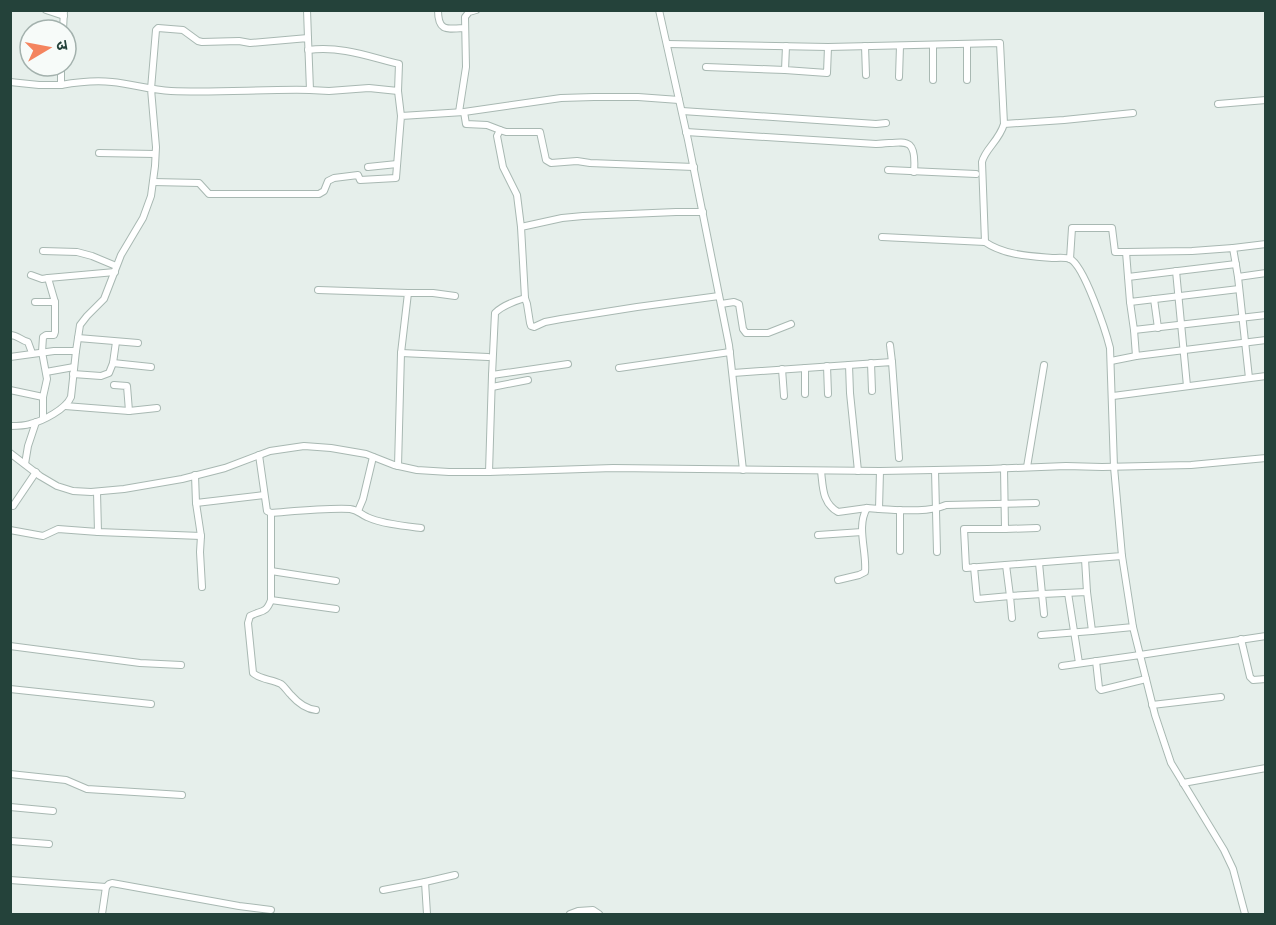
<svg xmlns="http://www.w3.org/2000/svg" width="1276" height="925" font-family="'Varela Round','Noto Sans Devanagari',sans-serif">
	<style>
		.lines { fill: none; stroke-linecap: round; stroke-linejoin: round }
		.minor-casing { stroke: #a8b8b2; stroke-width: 8 }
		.minor { stroke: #fff; stroke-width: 6 }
	</style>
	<rect width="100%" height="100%" fill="#e6efeb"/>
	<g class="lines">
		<!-- minor casing -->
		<g class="minor-casing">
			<g id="minor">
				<path d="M46,10L64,16"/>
				<path d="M307,10L308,38"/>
				<path d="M438,10C438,32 447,29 465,28"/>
				<path d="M659,10L688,140L729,345L743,470"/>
				<path d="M63,30L64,10"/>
				<path d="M667,44L828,47L1000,43L1004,124"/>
				<path d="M967,44V80"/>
				<path d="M933,45V80"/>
				<path d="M786,46L785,70L827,73L828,47"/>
				<path d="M865,46L866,75"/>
				<path d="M308,50C342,46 367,56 399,64L398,91L369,88L329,91L310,90"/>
				<path d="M706,67L785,70"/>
				<path d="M899,77L900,46"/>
				<path d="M10,82L39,85H61"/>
				<path d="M398,91L401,116"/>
				<path d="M1218,104L1266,100"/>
				<path d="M682,111L876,124L886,123"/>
				<path d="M459,112L466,67L465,17L469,12L476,10"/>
				<path d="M464,112L466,124L487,125L500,130L497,136L503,167L517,195L521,227"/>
				<path d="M500,130L506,132H540L546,160L551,163L577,161L590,163L694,167"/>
				<path d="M686,132L876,144C904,143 917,134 914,172"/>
				<path d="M99,153L155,154"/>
				<path d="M368,167L397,164"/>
				<path d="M888,170L976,174"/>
				<path d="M153,182L199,183L209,194H319L324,191L328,181L334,178L358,175L360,180L396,178L401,116L464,112L561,98L594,97H638L679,100"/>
				<path d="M882,237L985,242C1004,255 1029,256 1052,258C1057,258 1066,257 1070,259C1084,265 1106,332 1110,348L1114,467L1122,556L966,568L964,529H1005"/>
				<path d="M985,242L982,162C985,149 999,141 1004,124L1064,120L1133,113"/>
				<path d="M1233,248L1266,244"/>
				<path d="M43,251L77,252L92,256L116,266"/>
				<path d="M1126,252L1192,251L1233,248L1238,277L1266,273"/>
				<path d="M1070,259L1072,228H1112L1115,252H1126L1130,302L1239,289"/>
				<path d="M1176,271L1187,386"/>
				<path d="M31,275L42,279L48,278"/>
				<path d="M1128,277L1236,264"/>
				<path d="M1238,277L1249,378"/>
				<path d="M318,290L408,293L401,353L398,466"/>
				<path d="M408,293H433L455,296"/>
				<path d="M525,298L527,304L530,323L531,326L534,327L545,322L561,319L637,307L719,296"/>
				<path d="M1154,299L1158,328"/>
				<path d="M35,302H55"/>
				<path d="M1130,302L1134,330L1266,315"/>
				<path d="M721,304L734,302L739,304L743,329L746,333H768L791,324"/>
				<path d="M1134,330L1136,356L1266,340"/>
				<path d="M10,335C18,335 20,340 28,342L32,353"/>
				<path d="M78,338L138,343"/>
				<path d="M890,345L892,362"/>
				<path d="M401,353L488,357"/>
				<path d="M10,357L54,351H76"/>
				<path d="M1111,361L1136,356"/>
				<path d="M113,363L151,367"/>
				<path d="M871,363L872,391"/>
				<path d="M849,365L850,393L858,471"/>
				<path d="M827,366L828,394"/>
				<path d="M619,368L730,352"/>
				<path d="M805,368V394"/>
				<path d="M782,369L784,396"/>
				<path d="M46,372L74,367"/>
				<path d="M733,373L892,362L899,458"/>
				<path d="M73,374L101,376L109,373L113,363L116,342"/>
				<path d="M492,375L568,364"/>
				<path d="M114,385L127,386L129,411"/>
				<path d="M492,387L528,380"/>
				<path d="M10,390L43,397"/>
				<path d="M1113,396L1266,376"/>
				<path d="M65,406L129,411L157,408"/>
				<path d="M43,418V397L47,379L42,352L43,337L46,335H54L55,332V302L48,278L115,272"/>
				<path d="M10,426C17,426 24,426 30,424C43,421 66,409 71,397L76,351L80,325L87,316L104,299L121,255L143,218L151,196L155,166L156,147L151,89L156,30L158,28L183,30L198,41L202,42L239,41L250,43L308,38L310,90C264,89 217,93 171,91C151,90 132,84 112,82C94,80 78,82 61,85V66"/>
				<path d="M10,453L40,476L57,486L73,491L91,492L124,489L182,479L225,468L270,451L304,446L331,448L366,454L394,465L417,470L449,472H489L613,468L880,471L988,469L1066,466L1102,467L1191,465L1266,458"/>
				<path d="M259,455L267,511L271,513C297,511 324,508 350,509C358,510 360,514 367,517C382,524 404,526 421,528"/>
				<path d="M25,464L28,446L36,422"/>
				<path d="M1027,467L1044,365"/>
				<path d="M1004,468L1005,529L1037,528"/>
				<path d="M935,470L937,552"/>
				<path d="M821,471C823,487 822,503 838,512L867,508L879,509L880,471"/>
				<path d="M489,472L492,375L495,313C502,306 515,301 525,298L521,227L562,218L583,216L676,212H703"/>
				<path d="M195,475L196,503L201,536L200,552L202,587"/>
				<path d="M97,492L98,532"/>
				<path d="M196,503L264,495"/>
				<path d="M10,505L13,506L36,472"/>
				<path d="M879,509C900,510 927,513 946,505L1036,503"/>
				<path d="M900,510V551"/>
				<path d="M358,511L363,499L373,457"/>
				<path d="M271,513V600L336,609"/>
				<path d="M10,530L43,536L58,529L98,532L201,536"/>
				<path d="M818,535L862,532"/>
				<path d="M1085,559L1087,592"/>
				<path d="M974,567L977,599L1010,596L1006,565"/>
				<path d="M271,571L336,581"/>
				<path d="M838,580L859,575L865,572C867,551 856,527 867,508"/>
				<path d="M1068,593L1079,663"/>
				<path d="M271,600C266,614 261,610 250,616L248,623L253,673C261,680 272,679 281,684C285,687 287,691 291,695C298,703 306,709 316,710"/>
				<path d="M1044,614L1042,594L1087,592L1092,631L1133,627L1122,556"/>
				<path d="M1012,618L1010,596L1042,594L1039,563"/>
				<path d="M1133,627L1140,655L1266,636"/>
				<path d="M1041,635L1092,631"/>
				<path d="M1241,639L1250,677L1253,680L1266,679"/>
				<path d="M10,646L140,663L181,665"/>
				<path d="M1096,661L1099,688L1101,690L1146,679"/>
				<path d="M1062,666L1140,655L1155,715L1171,763L1224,850L1233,869L1245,914"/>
				<path d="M10,689L151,704"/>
				<path d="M1152,705L1221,697"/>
				<path d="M10,774L66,780L87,789L182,795"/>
				<path d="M1183,783L1266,768"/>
				<path d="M10,807L53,811"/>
				<path d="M10,841L49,844"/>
				<path d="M10,880L106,887"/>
				<path d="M425,882L455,875"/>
				<path d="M383,890L425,882L427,914"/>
				<path d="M102,914L106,887L109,884L112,883L239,906L271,910"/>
				<path d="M570,914L578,911L593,910L599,914"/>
			</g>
		</g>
		<!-- minor -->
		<use href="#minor" class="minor"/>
	</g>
	<!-- border -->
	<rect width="1276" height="925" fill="none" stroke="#24423a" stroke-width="24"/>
	<!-- north arrow -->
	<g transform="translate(48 48) rotate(80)"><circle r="28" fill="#f7fbf9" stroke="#a3b1ad" stroke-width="1.5"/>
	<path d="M0-4.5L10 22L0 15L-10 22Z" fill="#f4845f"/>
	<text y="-9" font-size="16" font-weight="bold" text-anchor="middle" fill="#24423a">उ</text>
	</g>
</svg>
